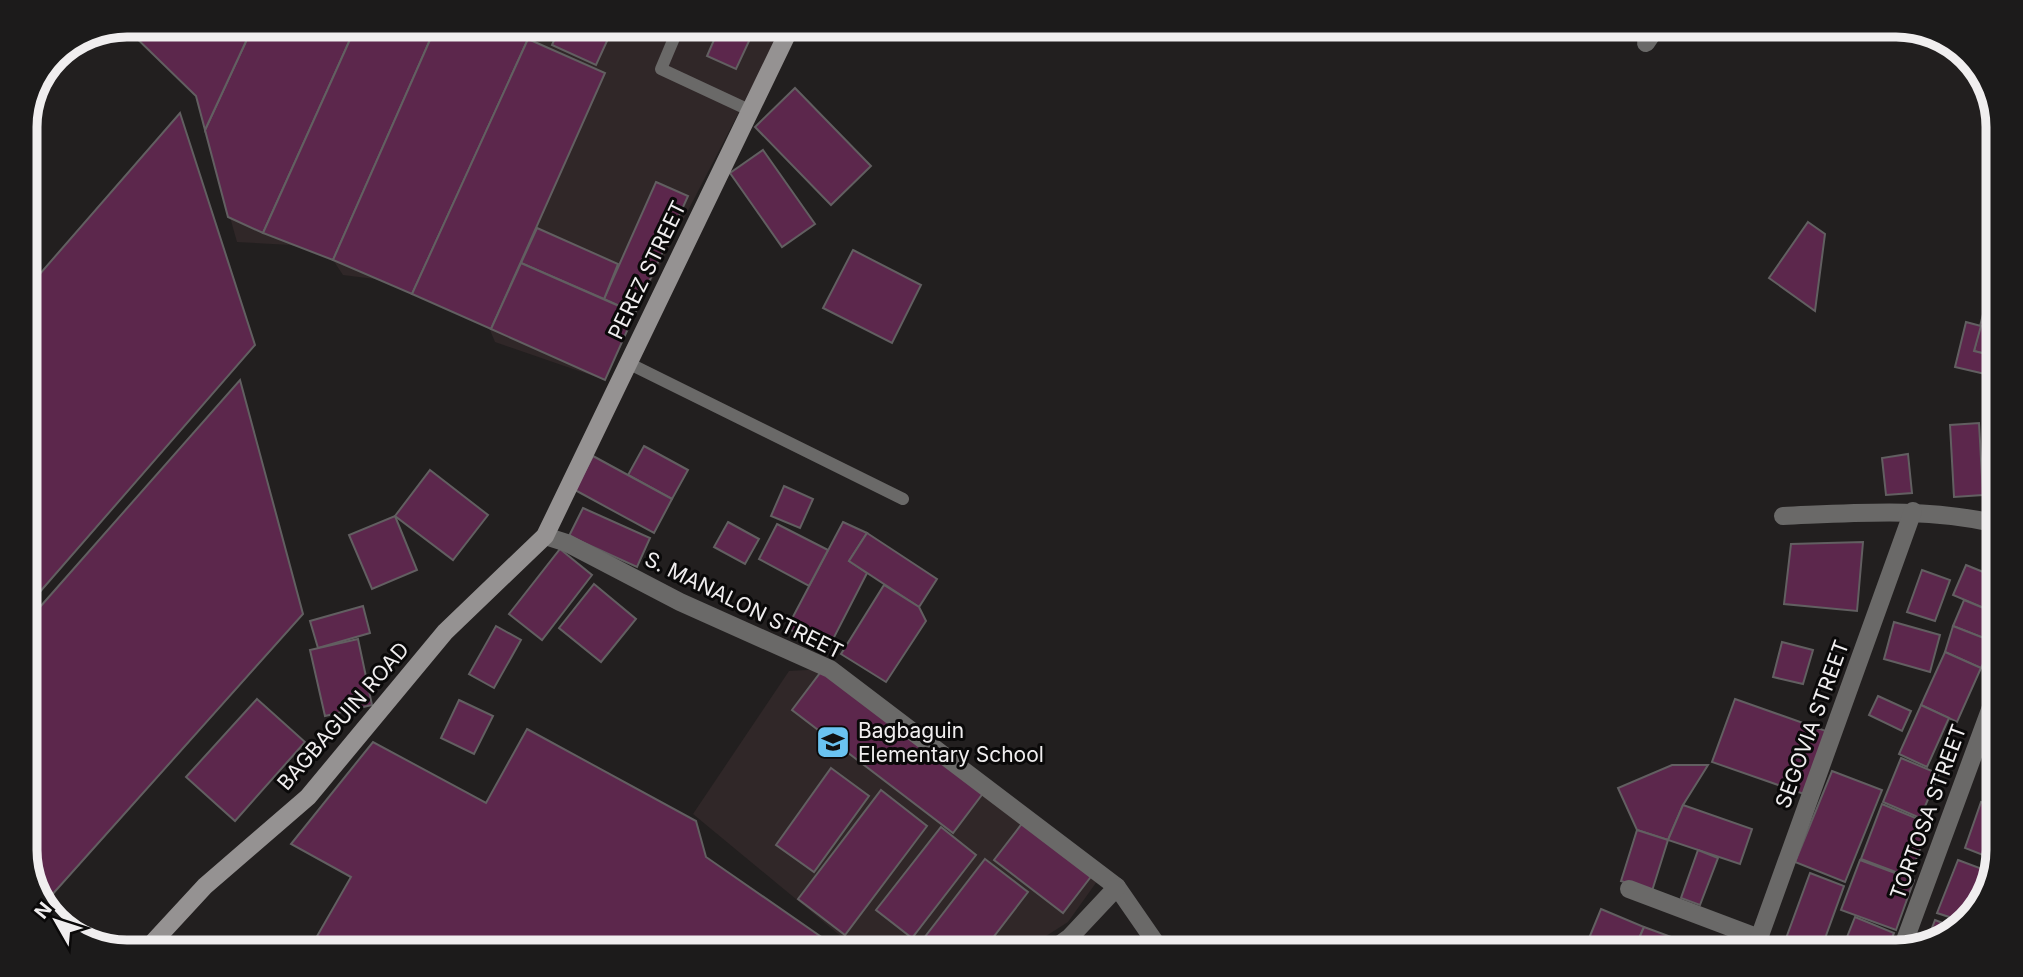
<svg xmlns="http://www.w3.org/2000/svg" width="2023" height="977" font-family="Inter,sans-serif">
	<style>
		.built { fill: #302728 }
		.building { fill: #5c274c; stroke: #625f61; stroke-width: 2 }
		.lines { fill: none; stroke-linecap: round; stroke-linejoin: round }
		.lane { stroke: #6a6968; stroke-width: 12 }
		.street { stroke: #6a6968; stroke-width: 18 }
		.secondary { stroke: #959292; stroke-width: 18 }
		.labels { text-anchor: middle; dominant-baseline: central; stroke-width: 6; stroke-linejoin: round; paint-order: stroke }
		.street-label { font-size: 21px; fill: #f0eeef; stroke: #0a0909 }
		.poi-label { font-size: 21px; fill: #f0eeef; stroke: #0a0909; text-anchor: start }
		.rim { fill: none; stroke: #f0eeef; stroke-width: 9 }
	</style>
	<rect width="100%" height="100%" fill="#221f1f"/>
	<!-- built -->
	<g class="built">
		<path d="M127,24L784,25L635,313L605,380L495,342L487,323L383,280L343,275L333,260L320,253L291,245L237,242L196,96L124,26Z"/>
		<path d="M824,669L1103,873L1068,922L1021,952H860L693,814L789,671Z"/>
	</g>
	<!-- building -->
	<g class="building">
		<path d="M254,24H357L263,233L228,217L205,130Z"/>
		<path d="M254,24L205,130L196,96L124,26Z"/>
		<path d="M357,24H437L333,260L263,233Z"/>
		<path d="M437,24H496L528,39L412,294L333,260Z"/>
		<path d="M561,24H605L613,28L596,65L552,45Z"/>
		<path d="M721,24H757L736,69L707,56Z"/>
		<path d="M528,39L605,73L491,329L412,294Z"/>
		<path d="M795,88L871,166L831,205L755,127Z"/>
		<path d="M180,113L255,345L25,609V291Z"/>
		<path d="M763,150L815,224L782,247L730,173Z"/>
		<path d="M656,182L688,196L635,313L604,299Z"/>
		<path d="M1808,222L1825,234L1815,311L1769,278Z"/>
		<path d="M537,228L618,264L604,299L521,263Z"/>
		<path d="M853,250L921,285L892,343L823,308Z"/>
		<path d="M1996,261L1998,262V357L1974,351Z"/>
		<path d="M521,263L635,313L605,380L491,329Z"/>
		<path d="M1966,322L1981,326L1974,351L1998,357V377L1955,367Z"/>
		<path d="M240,380L303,614L42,906L25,857V624Z"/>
		<path d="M1979,423L1983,495L1954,497L1950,425Z"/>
		<path d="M644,446L688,470L672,499L628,475Z"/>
		<path d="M1908,454L1912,493L1886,495L1882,458Z"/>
		<path d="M593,456L672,499L654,533L575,490Z"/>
		<path d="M1998,464V498L1987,494Z"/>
		<path d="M430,470L488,515L453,560L395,516Z"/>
		<path d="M784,486L813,499L800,528L771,516Z"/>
		<path d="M583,508L650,538L637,567L569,536Z"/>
		<path d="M395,516L417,570L372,589L349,535Z"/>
		<path d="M728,522L759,539L745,564L714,547Z"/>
		<path d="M843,522L867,533L849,561L867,573L828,649L787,628Z"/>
		<path d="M777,524L828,550L809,586L759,559Z"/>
		<path d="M867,533L937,579L919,607L849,561Z"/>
		<path d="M1863,542L1857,611L1784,604L1791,544Z"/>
		<path d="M560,549L592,575L542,640L509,614Z"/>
		<path d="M1966,565L1998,578V614L1953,595Z"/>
		<path d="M1922,570L1950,580L1935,621L1907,612Z"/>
		<path d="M594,584L636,619L601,662L559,628Z"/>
		<path d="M884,585L919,607L926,621L886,682L841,654Z"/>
		<path d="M1964,600L1998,614V631L1994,642L1953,626Z"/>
		<path d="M363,606L370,633L318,648L310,621Z"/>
		<path d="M1894,622L1940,635L1930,672L1884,659Z"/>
		<path d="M496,626L521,640L494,688L469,674Z"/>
		<path d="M1953,626L1994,642L1981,668L1945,652Z"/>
		<path d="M358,639L372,705L325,716L310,650Z"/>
		<path d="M1782,642L1813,650L1803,684L1773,677Z"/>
		<path d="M1945,652L1981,668L1957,722L1921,705Z"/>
		<path d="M823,669L984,792L953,833L792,710Z"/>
		<path d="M1878,696L1911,711L1902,731L1869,715Z"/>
		<path d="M257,699L305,742L235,821L186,777Z"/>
		<path d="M1735,699L1826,731L1804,794L1712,762Z"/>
		<path d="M459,700L493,716L474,754L441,738Z"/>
		<path d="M1921,705L1949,718L1927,767L1899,754Z"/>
		<path d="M527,729L696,821L706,857L843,952H308L351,877L291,844L373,742L486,803Z"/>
		<path d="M1996,730L1998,731V792L1987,787L1996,766L1984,761Z"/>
		<path d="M1901,758L1939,774L1920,818L1883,802Z"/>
		<path d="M1672,765H1708L1683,805L1668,840L1637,830L1618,788Z"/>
		<path d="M831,768L869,796L814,872L776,845Z"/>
		<path d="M1832,771L1882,790L1845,882L1795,862Z"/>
		<path d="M881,790L927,826L845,935L798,899Z"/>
		<path d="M1981,802L1998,808L1996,860L1965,848Z"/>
		<path d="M1882,804L1930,824L1909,877L1861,859Z"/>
		<path d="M1683,805L1752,829L1740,864L1668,840Z"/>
		<path d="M1024,821L1093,874L1063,913L994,860Z"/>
		<path d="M941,827L976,855L912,938L876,910Z"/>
		<path d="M1637,830L1668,840L1652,891L1621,881Z"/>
		<path d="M1698,850L1718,858L1700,905L1681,898Z"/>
		<path d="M985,859L1028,892L982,952H944L924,938Z"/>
		<path d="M1860,860L1914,880L1896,930L1841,910Z"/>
		<path d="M1958,860L1993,873L1982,902L1965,922L1937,913Z"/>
		<path d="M1810,873L1844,886L1820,952H1781Z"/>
		<path d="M1601,909L1644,927L1633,952H1597L1585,948Z"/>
		<path d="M1855,917L1894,933L1886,952H1826L1833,937L1845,942Z"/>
		<path d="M1935,920L1958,929L1953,935L1926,944Z"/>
		<path d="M1644,927L1704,949L1703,952H1633Z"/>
	</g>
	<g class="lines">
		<!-- lane -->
		<g class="lane">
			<path d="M680,24L661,69L749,110"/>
			<path d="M628,363L903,499"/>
		</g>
		<!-- street -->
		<g class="street">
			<path d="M1646,43L1659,24"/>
			<path d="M1783,516C1856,513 1927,507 1998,524"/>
			<path d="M545,536L567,543L680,602L830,669L1117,887L1162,952"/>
			<path d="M1629,889L1759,938"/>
			<path d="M1901,951L1998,688"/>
			<path d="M1049,952L1070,937L1117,887"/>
			<path d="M1754,952L1913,511"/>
		</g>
		<!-- secondary -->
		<path class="secondary" d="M144,952L205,886L308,797L445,632L545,536L792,24"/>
	</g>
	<!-- icons -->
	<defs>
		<g id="school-square" transform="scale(1.75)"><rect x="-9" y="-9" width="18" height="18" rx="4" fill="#6ac3f1" stroke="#0a0909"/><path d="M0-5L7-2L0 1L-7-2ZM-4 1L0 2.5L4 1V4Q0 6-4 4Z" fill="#111"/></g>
	</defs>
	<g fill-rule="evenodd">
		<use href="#school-square" x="833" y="742"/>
	</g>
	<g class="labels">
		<!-- street labels -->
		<g class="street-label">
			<text transform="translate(647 270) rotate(-64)">PEREZ STREET</text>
			<text transform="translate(744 605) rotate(26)">S. MANALON STREET</text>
			<text transform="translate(343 716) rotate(-49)">BAGBAGUIN ROAD</text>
			<text transform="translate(1812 724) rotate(-70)">SEGOVIA STREET</text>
			<text transform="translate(1928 812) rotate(-70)">TORTOSA STREET</text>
		</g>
		<!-- poi labels -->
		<g class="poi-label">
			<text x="858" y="730">Bagbaguin<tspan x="858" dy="24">Elementary School</tspan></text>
		</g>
	</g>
	<!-- crop -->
	<path d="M0 0H2023V977H0ZM127 37H1896A90 90 0 0 1 1986 127V850A90 90 0 0 1 1896 940H127A90 90 0 0 1 37 850V127A90 90 0 0 1 127 37Z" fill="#1c1b1b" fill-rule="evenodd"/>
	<path class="rim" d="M127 37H1896A90 90 0 0 1 1986 127V850A90 90 0 0 1 1896 940H127A90 90 0 0 1 37 850V127A90 90 0 0 1 127 37Z"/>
	<!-- north arrow -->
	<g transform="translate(56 921) rotate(309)" stroke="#0a0909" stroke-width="5" paint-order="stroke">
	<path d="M0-5L12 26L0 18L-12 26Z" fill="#f0eeef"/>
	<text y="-10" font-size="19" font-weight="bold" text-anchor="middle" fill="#f0eeef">N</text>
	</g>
</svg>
